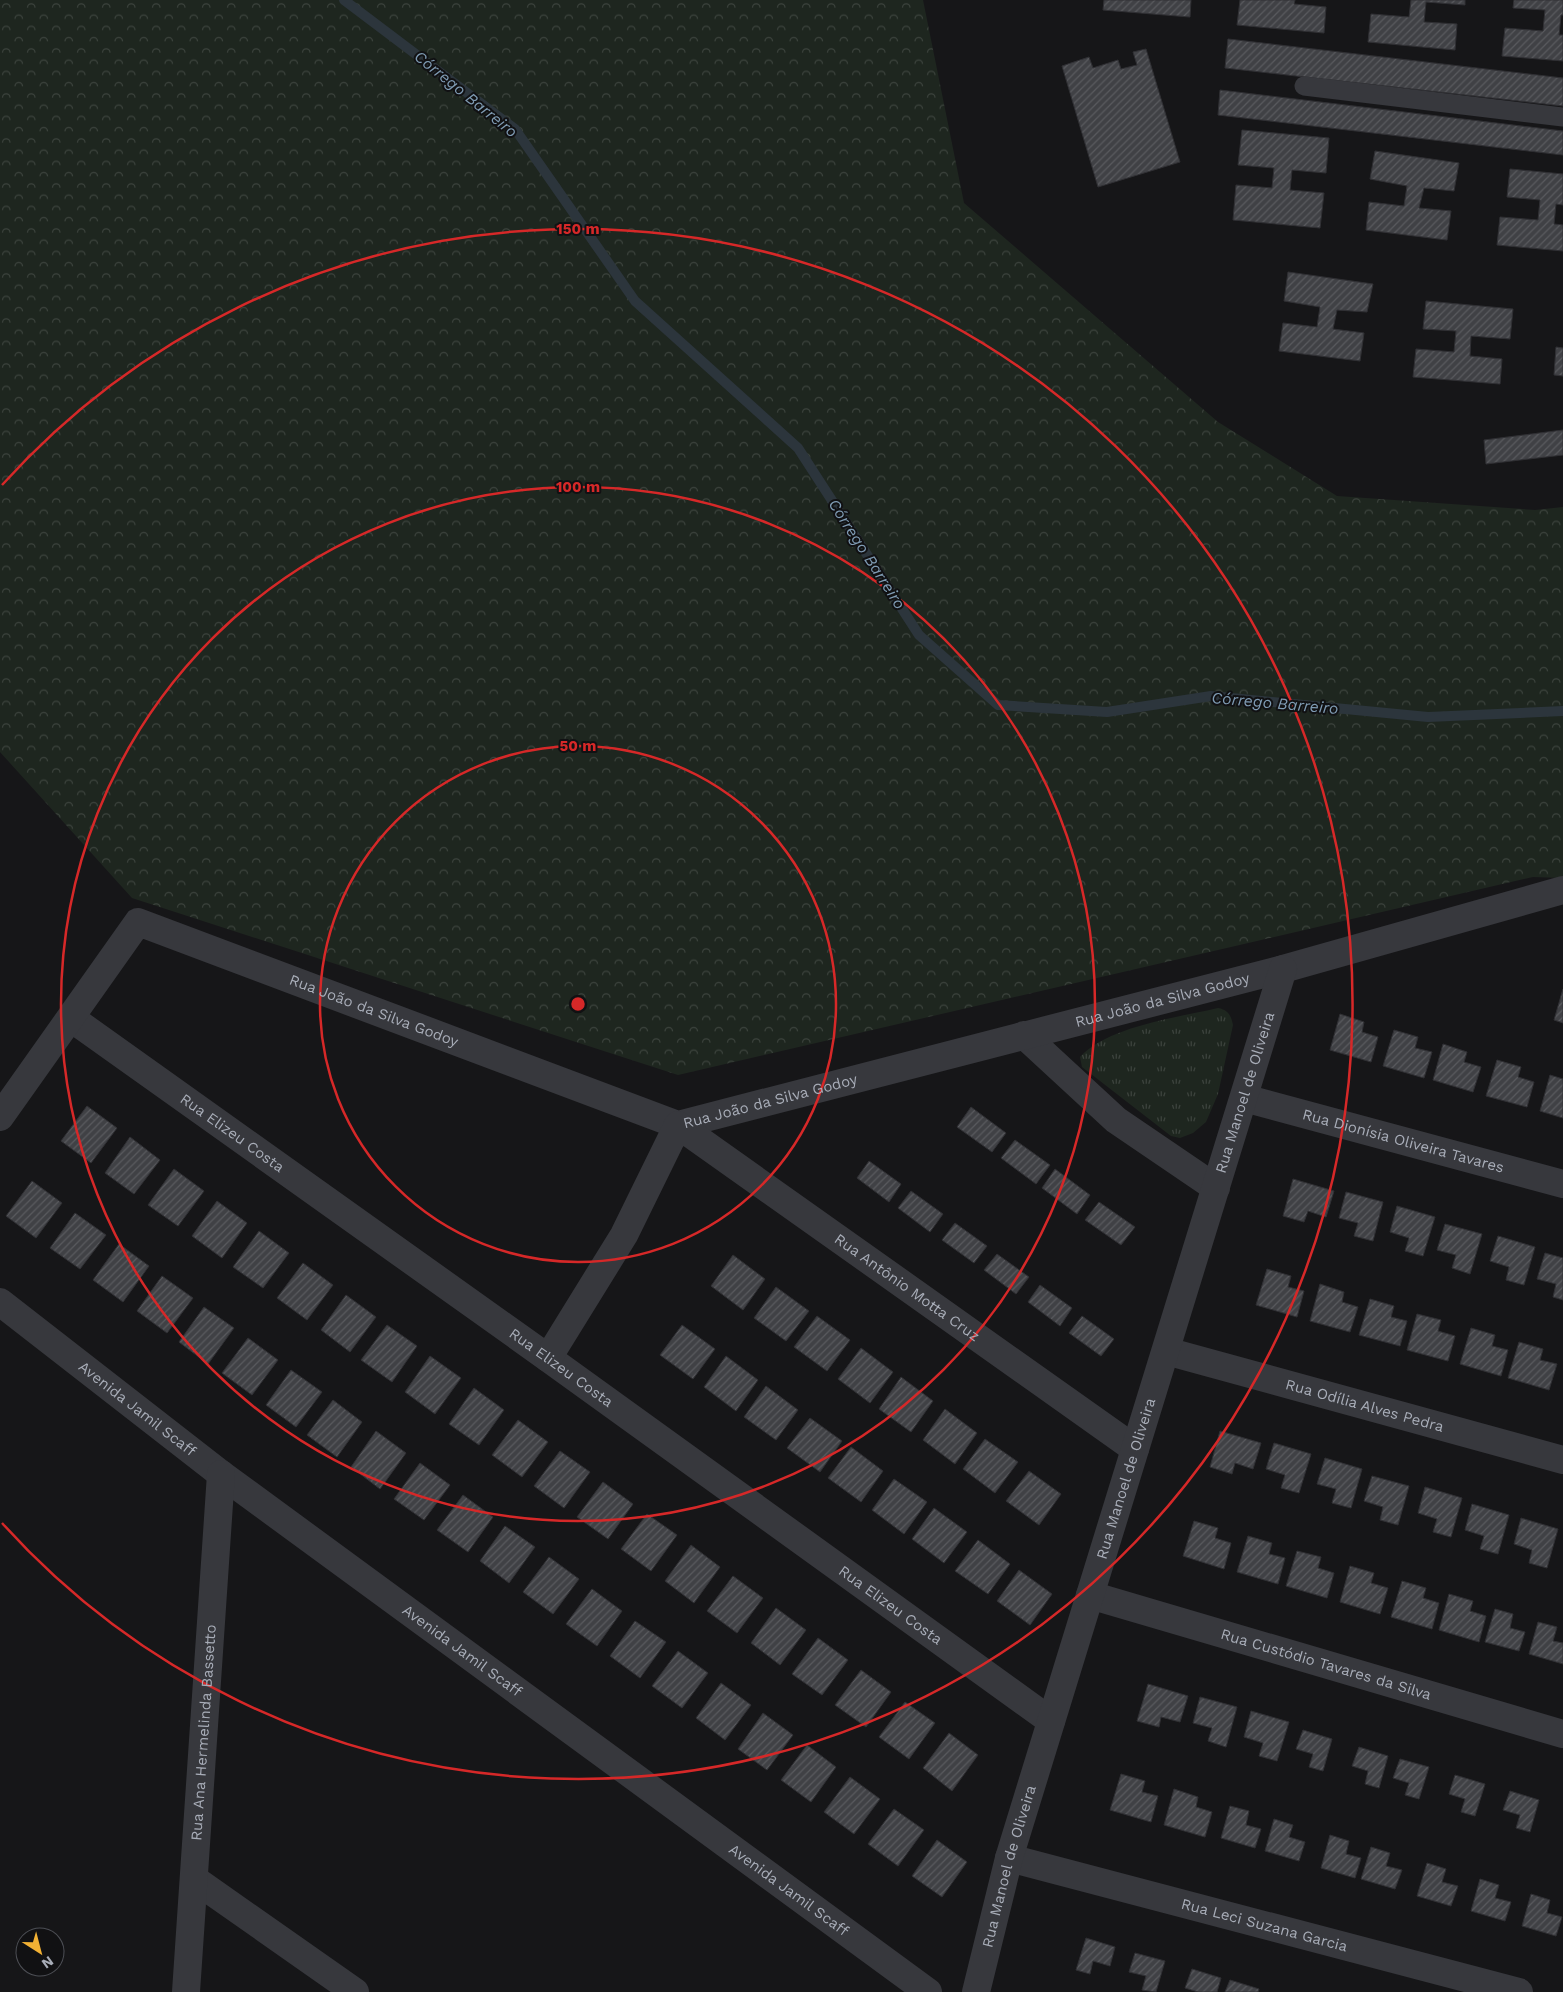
<svg xmlns="http://www.w3.org/2000/svg" width="1563" height="1992" font-family="'Work Sans',sans-serif">
	<style>
		.grass { fill: url(#grass-tufts) }
		.forest { fill: url(#forest-crowns) }
		.lines { fill: none; stroke-linecap: round; stroke-linejoin: round }
		.stream { stroke: #2c353c; stroke-width: 10 }
		.building { fill: url(#building-hatch); stroke: #303034 }
		.lane { stroke: #37383d; stroke-width: 19 }
		.street { stroke: #37383d; stroke-width: 28 }
		.ring { fill: none; stroke: #d62828; stroke-width: 2.5 }
		.labels { text-anchor: middle; dominant-baseline: central; stroke-width: 4; stroke-linejoin: round; paint-order: stroke }
		.street-label { font-size: 15px; fill: #a8adb8; stroke: #111113 }
		.water-label { font-size: 16px; font-style: italic; fill: #7f9bb3; stroke: #111113 }
		.centre { fill: #d62828; stroke: #111113; stroke-width: 2.5 }
		.ring-label { font-size: 15px; text-anchor: middle; font-weight: bold; fill: #d62828; stroke: #111113; stroke-width: 4; stroke-linejoin: round; paint-order: stroke }
	</style>
	<defs>
		<pattern id="grass-tufts" width="24" height="20" patternUnits="userSpaceOnUse" patternTransform="scale(1.25)"><rect width="24" height="20" fill="#1e261f"/><path d="M3 7l-1-3M5 7V3M7 7l1-3M15 17l-1-3M17 17v-4M19 17l1-3" fill="none" stroke="#3c433d"/></pattern>
		<pattern id="forest-crowns" width="20" height="18" patternUnits="userSpaceOnUse" patternTransform="scale(1.25)"><rect width="20" height="18" fill="#1e261f"/><path d="M2 6a3 3 0 1 1 6 0M12 15a3 3 0 1 1 6 0" fill="none" stroke="#3c433d"/></pattern>
		<pattern id="building-hatch" width="6" height="6" patternUnits="userSpaceOnUse" patternTransform="scale(1.25)"><rect width="6" height="6" fill="#404145"/><path d="M-1 1l2-2M0 6l6-6M5 7l2-2" fill="none" stroke="#595a5e"/></pattern>
	</defs>
	<rect width="100%" height="100%" fill="#161618"/>
	<!-- grass -->
	<path class="grass" d="M1218,1008C1228,1010 1231,1015 1233,1025L1218,1094L1206,1122L1193,1133L1180,1138L1171,1136L1082,1067L1080,1057C1109,1026 1176,1018 1218,1008Z"/>
	<!-- forest -->
	<path class="forest" d="M0,0H923L964,203L1218,422L1337,496L1535,510L1563,507V878L1533,877L678,1075L132,898L0,752Z"/>
	<g class="lines">
		<!-- stream -->
		<path class="stream" d="M344,0L515,129L635,301L798,448L919,635L998,705L1107,712L1211,696L1428,717L1563,711"/>
	</g>
	<!-- building -->
	<g class="building">
		<path d="M1104,0H1191L1190,17L1103,10Z"/>
		<path d="M1240,0H1295L1294,4L1326,7L1324,33L1237,25Z"/>
		<path d="M1411,0H1465V5L1426,2L1424,22L1457,24L1455,50L1368,42L1371,14L1409,17Z"/>
		<path d="M1514,0H1563V15H1561L1559,35H1563V61L1502,56L1505,28L1543,31L1545,10L1513,8Z"/>
		<path d="M1228,39L1563,78V106L1225,68Z"/>
		<path d="M1146,49L1180,162L1098,187L1062,66L1089,57L1093,68L1118,60L1121,69L1137,65L1133,52Z"/>
		<path d="M1220,90L1563,131V155L1218,115Z"/>
		<path d="M1242,130L1329,138L1326,173L1292,170L1290,190L1324,193L1320,228L1233,220L1236,185L1272,188L1274,168L1238,165Z"/>
		<path d="M1375,151L1459,163L1454,191L1424,188L1419,208L1451,211L1447,240L1366,230L1369,202L1404,206L1407,186L1370,179Z"/>
		<path d="M1510,169L1563,174V205L1556,204L1554,224L1563,225V251L1497,245L1500,217L1538,220L1540,200L1507,197Z"/>
		<path d="M1288,272L1373,284L1367,312L1337,310L1333,329L1364,333L1360,361L1279,351L1283,323L1317,327L1320,307L1284,301Z"/>
		<path d="M1426,301L1513,309L1510,339L1471,336L1470,356L1502,359L1500,384L1413,377L1416,349L1454,352L1456,331L1423,329Z"/>
		<path d="M1556,347L1563,348V376L1554,375Z"/>
		<path d="M1563,430V455L1486,464L1484,440Z"/>
		<path d="M1563,989V1023L1554,1020Z"/>
		<path d="M1340,1014L1364,1022L1362,1032L1378,1037L1371,1062L1330,1050Z"/>
		<path d="M1394,1030L1418,1037L1415,1048L1432,1052L1424,1078L1383,1066Z"/>
		<path d="M1443,1044L1467,1052L1464,1062L1481,1067L1473,1092L1433,1080Z"/>
		<path d="M1497,1060L1521,1067L1518,1077L1534,1082L1527,1107L1486,1096Z"/>
		<path d="M1550,1075L1563,1079V1118L1540,1111Z"/>
		<path d="M87,1106L117,1128L91,1163L61,1141Z"/>
		<path d="M971,1107L1006,1133L992,1152L957,1127Z"/>
		<path d="M130,1137L160,1160L134,1194L105,1173Z"/>
		<path d="M1015,1140L1050,1165L1036,1184L1001,1158Z"/>
		<path d="M869,1161L901,1184L889,1202L857,1178Z"/>
		<path d="M174,1169L204,1191L178,1226L148,1205Z"/>
		<path d="M1055,1169L1090,1195L1077,1214L1042,1188Z"/>
		<path d="M1293,1179L1334,1191L1326,1217L1308,1211L1304,1222L1283,1216Z"/>
		<path d="M32,1181L62,1203L36,1238L6,1216Z"/>
		<path d="M911,1191L943,1214L930,1232L898,1208Z"/>
		<path d="M1346,1192L1383,1202L1373,1241L1354,1236L1358,1223L1339,1218Z"/>
		<path d="M217,1201L247,1223L222,1258L192,1236Z"/>
		<path d="M1099,1202L1135,1227L1121,1245L1085,1220Z"/>
		<path d="M1397,1206L1435,1217L1423,1256L1405,1251L1409,1238L1390,1232Z"/>
		<path d="M75,1213L106,1235L80,1269L50,1248Z"/>
		<path d="M955,1223L987,1246L974,1263L942,1240Z"/>
		<path d="M1445,1224L1482,1234L1470,1274L1452,1268L1456,1255L1437,1250Z"/>
		<path d="M259,1231L289,1253L263,1288L233,1267Z"/>
		<path d="M1498,1236L1535,1247L1524,1285L1506,1280L1509,1267L1490,1261Z"/>
		<path d="M119,1244L149,1266L123,1302L93,1280Z"/>
		<path d="M1545,1253L1563,1258V1300L1553,1297L1556,1284L1537,1279Z"/>
		<path d="M997,1254L1029,1277L1016,1294L984,1270Z"/>
		<path d="M733,1255L765,1279L743,1310L711,1286Z"/>
		<path d="M303,1263L333,1285L307,1320L277,1298Z"/>
		<path d="M1267,1269L1291,1276L1288,1287L1304,1291L1297,1317L1256,1305Z"/>
		<path d="M162,1276L193,1298L167,1333L137,1311Z"/>
		<path d="M1320,1284L1344,1292L1342,1302L1358,1307L1350,1332L1310,1321Z"/>
		<path d="M1040,1285L1072,1308L1060,1326L1028,1302Z"/>
		<path d="M776,1287L809,1311L786,1341L754,1318Z"/>
		<path d="M346,1295L376,1317L350,1352L321,1330Z"/>
		<path d="M1370,1299L1394,1306L1391,1317L1407,1321L1400,1346L1359,1335Z"/>
		<path d="M204,1307L234,1328L208,1364L179,1342Z"/>
		<path d="M1417,1314L1441,1320L1438,1331L1455,1336L1448,1361L1407,1350Z"/>
		<path d="M817,1316L850,1340L827,1371L794,1347Z"/>
		<path d="M1082,1316L1114,1339L1101,1356L1069,1333Z"/>
		<path d="M387,1325L417,1346L392,1382L361,1360Z"/>
		<path d="M682,1325L715,1349L693,1379L660,1355Z"/>
		<path d="M1471,1328L1495,1335L1492,1346L1508,1350L1501,1376L1460,1364Z"/>
		<path d="M248,1338L278,1360L252,1395L222,1373Z"/>
		<path d="M1519,1342L1543,1349L1540,1360L1557,1364L1549,1390L1508,1378Z"/>
		<path d="M861,1348L893,1372L870,1403L838,1379Z"/>
		<path d="M430,1356L461,1378L435,1414L405,1392Z"/>
		<path d="M726,1356L758,1380L736,1411L704,1387Z"/>
		<path d="M291,1370L322,1392L296,1427L266,1405Z"/>
		<path d="M901,1377L933,1401L911,1432L879,1409Z"/>
		<path d="M766,1386L798,1410L776,1440L744,1417Z"/>
		<path d="M474,1388L504,1410L479,1445L449,1424Z"/>
		<path d="M333,1400L362,1422L337,1457L307,1435Z"/>
		<path d="M945,1409L977,1433L955,1464L923,1440Z"/>
		<path d="M810,1418L842,1441L820,1472L787,1448Z"/>
		<path d="M518,1420L548,1442L522,1477L492,1455Z"/>
		<path d="M376,1431L406,1453L380,1489L351,1467Z"/>
		<path d="M1220,1431L1261,1443L1253,1469L1235,1463L1232,1474L1210,1467Z"/>
		<path d="M985,1439L1018,1462L995,1493L963,1469Z"/>
		<path d="M1274,1443L1311,1454L1299,1493L1281,1488L1285,1475L1266,1469Z"/>
		<path d="M851,1447L883,1471L861,1502L828,1478Z"/>
		<path d="M560,1451L590,1472L564,1508L534,1486Z"/>
		<path d="M1325,1458L1362,1469L1351,1508L1332,1503L1336,1489L1317,1484Z"/>
		<path d="M420,1463L450,1485L424,1520L394,1499Z"/>
		<path d="M1029,1471L1061,1494L1039,1525L1006,1501Z"/>
		<path d="M1372,1476L1409,1486L1398,1525L1380,1520L1383,1507L1364,1501Z"/>
		<path d="M894,1479L927,1502L904,1534L872,1510Z"/>
		<path d="M603,1482L633,1504L608,1539L577,1517Z"/>
		<path d="M1425,1487L1462,1498L1451,1537L1433,1532L1437,1519L1418,1513Z"/>
		<path d="M463,1495L493,1517L468,1552L437,1530Z"/>
		<path d="M1472,1504L1509,1515L1498,1554L1480,1549L1484,1536L1465,1530Z"/>
		<path d="M934,1508L967,1532L944,1563L912,1539Z"/>
		<path d="M647,1514L677,1535L651,1571L621,1549Z"/>
		<path d="M1521,1518L1558,1529L1547,1568L1529,1563L1532,1550L1514,1544Z"/>
		<path d="M1194,1521L1218,1528L1215,1538L1231,1543L1224,1569L1183,1556Z"/>
		<path d="M505,1526L535,1547L509,1583L480,1561Z"/>
		<path d="M1248,1536L1272,1543L1269,1554L1285,1558L1278,1584L1237,1572Z"/>
		<path d="M978,1540L1010,1564L988,1594L955,1571Z"/>
		<path d="M691,1545L720,1567L694,1603L665,1581Z"/>
		<path d="M1297,1551L1321,1557L1318,1568L1334,1573L1327,1598L1286,1586Z"/>
		<path d="M549,1557L579,1579L553,1614L523,1592Z"/>
		<path d="M1350,1566L1374,1573L1371,1583L1388,1588L1380,1614L1340,1602Z"/>
		<path d="M1019,1570L1052,1594L1030,1625L997,1601Z"/>
		<path d="M733,1576L763,1598L737,1633L707,1611Z"/>
		<path d="M1402,1581L1426,1588L1423,1598L1439,1603L1432,1629L1391,1617Z"/>
		<path d="M592,1589L622,1611L597,1646L566,1624Z"/>
		<path d="M1449,1594L1473,1601L1470,1611L1486,1616L1479,1642L1439,1630Z"/>
		<path d="M776,1608L806,1630L780,1665L751,1643Z"/>
		<path d="M1495,1609L1513,1614L1510,1628L1525,1632L1519,1651L1485,1642Z"/>
		<path d="M635,1621L666,1642L640,1678L610,1656Z"/>
		<path d="M1538,1622L1557,1627L1553,1641L1563,1643V1664L1529,1654Z"/>
		<path d="M818,1638L848,1660L822,1695L792,1674Z"/>
		<path d="M678,1651L708,1673L682,1708L652,1686Z"/>
		<path d="M861,1670L891,1692L866,1727L835,1705Z"/>
		<path d="M721,1683L751,1705L725,1740L696,1718Z"/>
		<path d="M1148,1684L1188,1696L1180,1722L1161,1717L1159,1727L1137,1721Z"/>
		<path d="M1200,1697L1237,1707L1226,1747L1208,1741L1212,1728L1193,1723Z"/>
		<path d="M905,1702L935,1723L909,1759L879,1737Z"/>
		<path d="M1251,1711L1289,1722L1277,1761L1259,1756L1263,1743L1244,1737Z"/>
		<path d="M763,1713L793,1735L767,1770L738,1749Z"/>
		<path d="M1303,1730L1332,1739L1323,1771L1309,1767L1313,1754L1296,1749Z"/>
		<path d="M949,1733L978,1755L952,1791L923,1768Z"/>
		<path d="M807,1745L836,1767L811,1802L781,1780Z"/>
		<path d="M1359,1747L1388,1756L1379,1788L1365,1784L1368,1771L1352,1766Z"/>
		<path d="M1400,1759L1429,1767L1419,1799L1405,1795L1409,1783L1393,1778Z"/>
		<path d="M1121,1774L1145,1781L1142,1792L1158,1796L1151,1822L1110,1810Z"/>
		<path d="M1455,1775L1485,1784L1475,1816L1461,1812L1465,1799L1449,1794Z"/>
		<path d="M850,1777L880,1799L854,1834L824,1812Z"/>
		<path d="M1174,1789L1198,1797L1196,1807L1212,1812L1205,1837L1164,1825Z"/>
		<path d="M1510,1791L1539,1800L1530,1832L1516,1828L1520,1815L1503,1810Z"/>
		<path d="M1230,1806L1249,1811L1246,1825L1261,1829L1255,1848L1221,1838Z"/>
		<path d="M894,1809L924,1830L898,1866L868,1844Z"/>
		<path d="M1274,1819L1293,1825L1289,1837L1305,1842L1299,1861L1265,1851Z"/>
		<path d="M1330,1835L1349,1841L1346,1854L1361,1858L1355,1878L1321,1868Z"/>
		<path d="M937,1840L967,1862L942,1897L912,1876Z"/>
		<path d="M1371,1847L1390,1853L1386,1866L1402,1870L1395,1889L1361,1879Z"/>
		<path d="M1427,1863L1446,1869L1442,1882L1458,1886L1451,1906L1417,1896Z"/>
		<path d="M1480,1879L1499,1885L1495,1898L1511,1902L1505,1921L1471,1911Z"/>
		<path d="M1531,1894L1550,1900L1547,1913L1562,1917L1556,1936L1522,1926Z"/>
		<path d="M1086,1938L1115,1947L1110,1966L1093,1961L1090,1974L1076,1970Z"/>
		<path d="M1135,1953L1165,1961L1156,1992L1142,1990L1146,1976L1129,1972Z"/>
		<path d="M1192,1969L1221,1978L1217,1992H1198L1185,1988Z"/>
		<path d="M1230,1980L1259,1989L1258,1992H1225Z"/>
	</g>
	<g class="lines">
		<!-- lane -->
		<path class="lane" d="M1304,86L1563,117"/>
		<!-- street -->
		<g class="street">
			<path id="s1" d="M71,1018L548,1358L1051,1721"/>
			<path d="M1024,1035L1116,1120L1216,1188"/>
			<path id="s2" d="M1244,1098L1563,1184"/>
			<path id="s3" d="M0,1117L138,922L678,1125L1283,969L1563,890"/>
			<path id="s4" d="M0,1302L221,1474L928,1992"/>
			<path id="s5" d="M1166,1351L1563,1460"/>
			<path id="s6" d="M548,1358L624,1235L678,1125L1135,1449"/>
			<path id="s7" d="M1090,1595L1563,1734"/>
			<path id="s8" d="M1009,1858L1519,1992"/>
			<path d="M194,1879L355,1992"/>
			<path id="s9" d="M186,1992L221,1474"/>
			<path id="s10" d="M976,1992L1009,1858L1283,969"/>
		</g>
	</g>
	<!-- distance rings -->
	<g class="ring">
		<circle cx="578" cy="1004" r="258"/>
		<circle cx="578" cy="1004" r="517"/>
		<path d="M2 485A775 775 0 1 1 2 1523"/>
	</g>
	<g class="labels">
		<!-- street labels -->
		<g class="street-label">
			<text stroke="none"><textPath href="#s3" startOffset="1316">Rua João da Silva Godoy</textPath></text>
			<text stroke="none"><textPath href="#s3" startOffset="491">Rua João da Silva Godoy</textPath></text>
			<text stroke="none"><textPath href="#s10" startOffset="939">Rua Manoel de Oliveira</textPath></text>
			<text stroke="none"><textPath href="#s3" startOffset="911">Rua João da Silva Godoy</textPath></text>
			<text stroke="none"><textPath href="#s1" startOffset="198">Rua Elizeu Costa</textPath></text>
			<text stroke="none"><textPath href="#s2" startOffset="165">Rua Dionísia Oliveira Tavares</textPath></text>
			<text stroke="none"><textPath href="#s6" startOffset="548">Rua Antônio Motta Cruz</textPath></text>
			<text stroke="none"><textPath href="#s1" startOffset="602">Rua Elizeu Costa</textPath></text>
			<text stroke="none"><textPath href="#s5" startOffset="206">Rua Odília Alves Pedra</textPath></text>
			<text stroke="none"><textPath href="#s4" startOffset="174">Avenida Jamil Scaff</textPath></text>
			<text stroke="none"><textPath href="#s10" startOffset="535">Rua Manoel de Oliveira</textPath></text>
			<text stroke="none"><textPath href="#s1" startOffset="1008">Rua Elizeu Costa</textPath></text>
			<text stroke="none"><textPath href="#s4" startOffset="579">Avenida Jamil Scaff</textPath></text>
			<text stroke="none"><textPath href="#s7" startOffset="246">Rua Custódio Tavares da Silva</textPath></text>
			<text stroke="none"><textPath href="#s9" startOffset="260">Rua Ana Hermelinda Bassetto</textPath></text>
			<text stroke="none"><textPath href="#s10" startOffset="130">Rua Manoel de Oliveira</textPath></text>
			<text stroke="none"><textPath href="#s4" startOffset="984">Avenida Jamil Scaff</textPath></text>
			<text stroke="none"><textPath href="#s8" startOffset="264">Rua Leci Suzana Garcia</textPath></text>
		</g>
		<!-- water labels -->
		<g class="water-label">
			<text transform="translate(466 94) rotate(39)">Córrego Barreiro</text>
			<text transform="translate(867 554) rotate(57)">Córrego Barreiro</text>
			<text transform="translate(1275 703) rotate(5)">Córrego Barreiro</text>
		</g>
	</g>
	<circle cx="578" cy="1004" r="8" class="centre"/>
	<g class="ring-label">
		<text x="578" y="234">150 m</text>
		<text x="578" y="492">100 m</text>
		<text x="578" y="751">50 m</text>
	</g>
	<!-- north arrow -->
	<g transform="translate(40 1952) rotate(144)"><circle r="24" fill="#111113" stroke="#4d4f55"/>
	<path d="M0-4L9 19L0 12L-9 19Z" fill="#f2b134"/>
	<text y="-8" font-size="14" font-weight="bold" text-anchor="middle" fill="#a8adb8">N</text>
	</g>
</svg>
